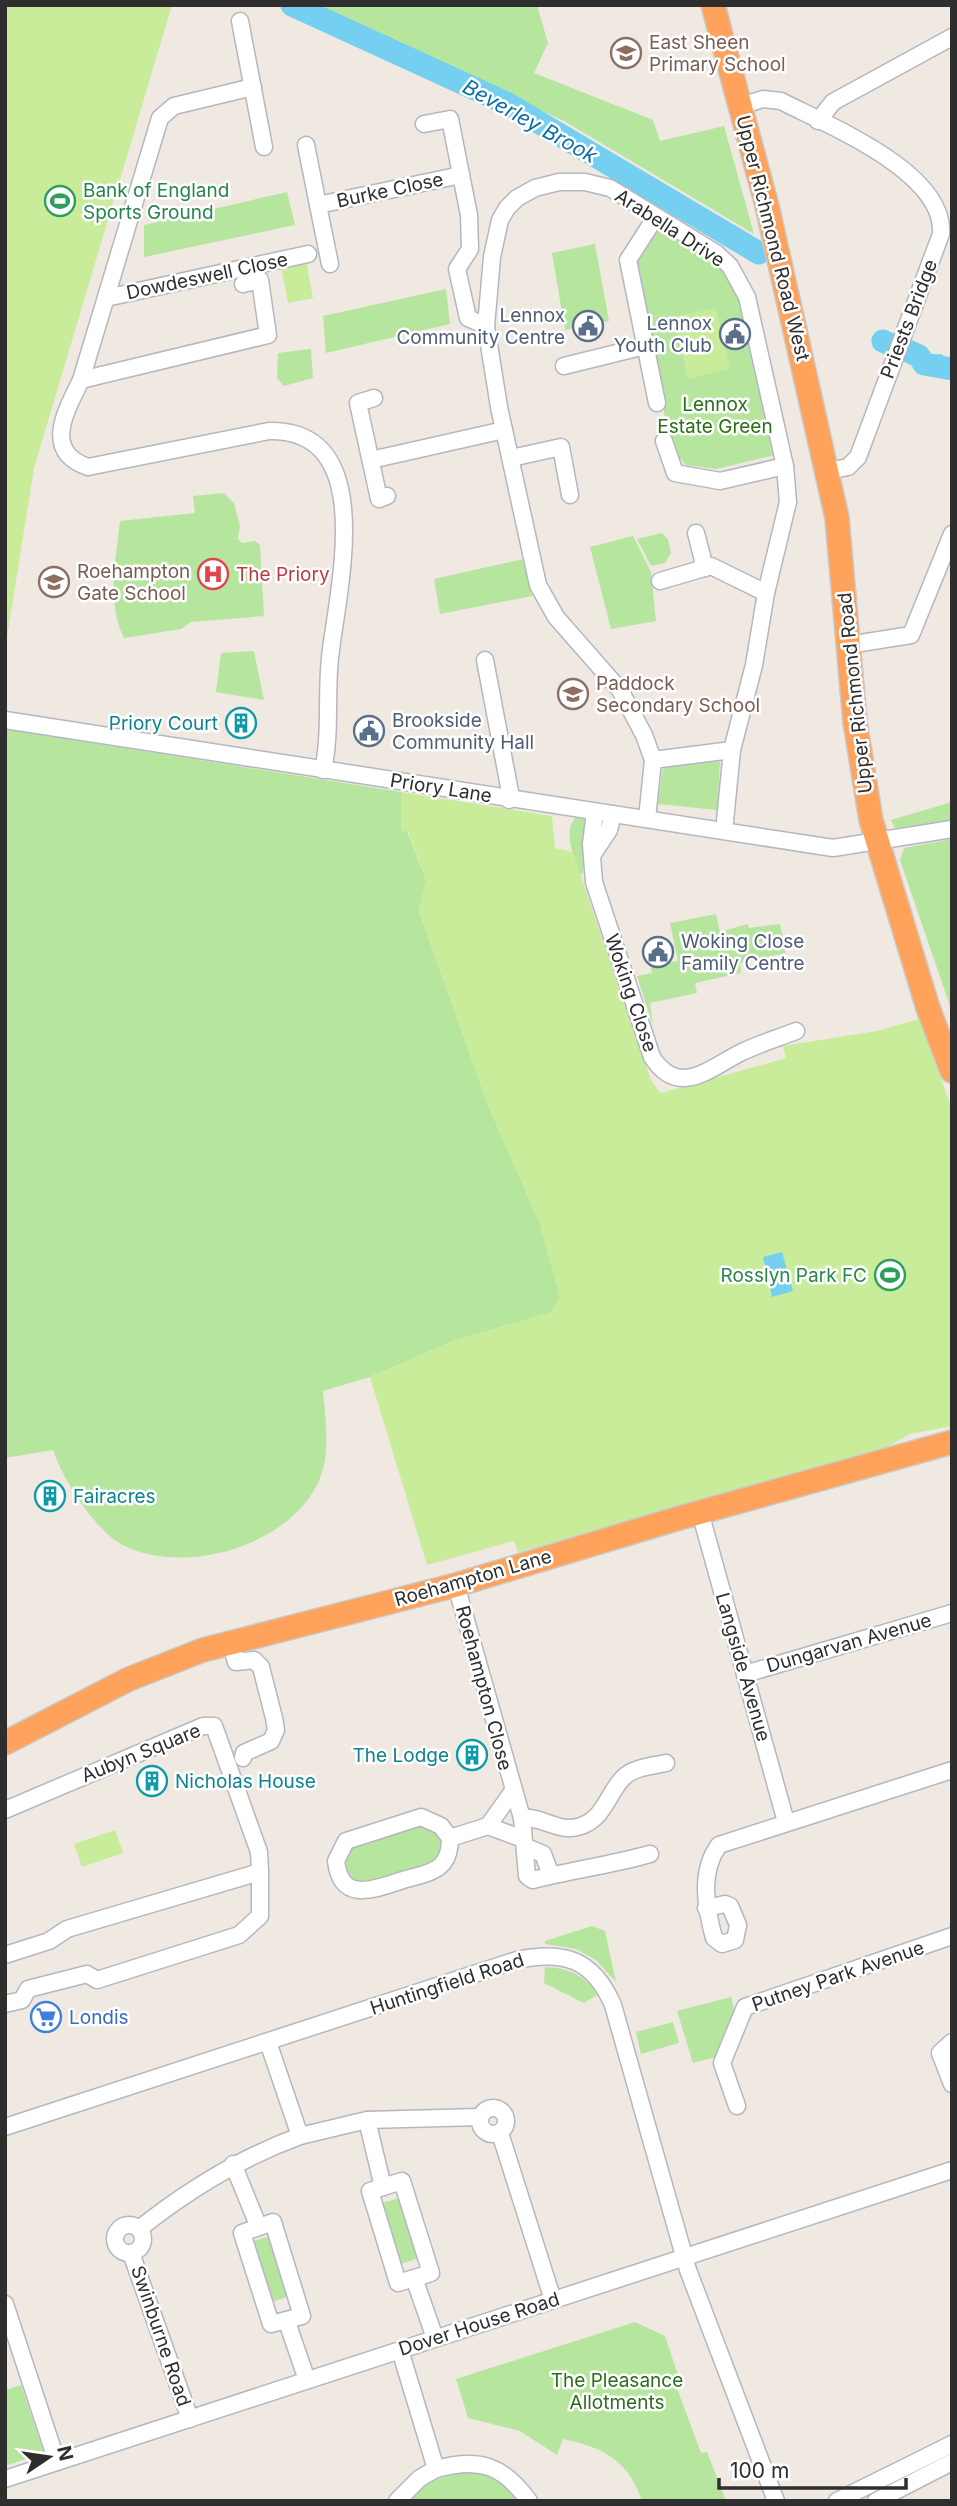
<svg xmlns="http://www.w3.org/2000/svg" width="957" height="2506" font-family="Inter,sans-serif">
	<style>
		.green { fill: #b6e59e }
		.pitch { fill: #c9ec9a }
		.water { fill: #75cff0 }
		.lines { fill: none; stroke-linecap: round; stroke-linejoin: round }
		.stream { stroke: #75cff0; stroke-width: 3.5 }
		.river { stroke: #75cff0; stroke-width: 23 }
		.minor-casing { stroke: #b4b7c1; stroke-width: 19 }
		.highway-casing { stroke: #c9c9c9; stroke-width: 26 }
		.minor { stroke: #fff; stroke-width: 16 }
		.highway { stroke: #ffa35c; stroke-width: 23 }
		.labels { text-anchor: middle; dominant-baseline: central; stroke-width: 5; stroke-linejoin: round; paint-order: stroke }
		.education-label { font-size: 19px; fill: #785e54; stroke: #fff; text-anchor: start }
		.leisure-label { font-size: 19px; fill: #27864d; stroke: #fff; text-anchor: start }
		.street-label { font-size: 19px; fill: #2e2e2e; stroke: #fff }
		.service-label { font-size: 19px; fill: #4e5e75; stroke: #fff; text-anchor: end }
		.park-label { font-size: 19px; fill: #2c6e1b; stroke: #fff }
		.health-label { font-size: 19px; fill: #be3a42; stroke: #fff; text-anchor: start }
		.culture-label { font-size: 19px; fill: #0d838f; stroke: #fff; text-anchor: end }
		.shop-label { font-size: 19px; fill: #366cbe; stroke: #fff; text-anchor: start }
		.water-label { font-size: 21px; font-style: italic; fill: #0d6fa3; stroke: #fff }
	</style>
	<rect width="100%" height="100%" fill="#efe9e1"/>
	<!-- green -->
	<g class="green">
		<path d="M308,5H537L548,43L534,73L653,120L660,141L724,126L754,234L564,121Z"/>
		<path d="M287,192L295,225L144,257V225Z"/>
		<path d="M655,225C688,245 727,261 741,299L775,455L716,469L686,465L671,448L634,260Z"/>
		<path d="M595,244L609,321L565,330L552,253Z"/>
		<path d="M446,289L450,324L326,353L323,316Z"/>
		<path d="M311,349L313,378L284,386L277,378L278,353Z"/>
		<path d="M224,493L234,503L240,526L238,539L242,543L255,541L260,545L264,616L191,622L181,629L124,638C106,602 116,560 120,521L195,513L193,496Z"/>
		<path d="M662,533L668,539L671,553L665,563L651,566L637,539Z"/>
		<path d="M633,536L651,572L656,621L611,629L590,547Z"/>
		<path d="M524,559L532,596L440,614L434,579Z"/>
		<path d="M254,651L264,700L216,692L221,653Z"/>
		<path d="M5,729L401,792V830L407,831L426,880L419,911L488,1105L540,1224L560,1297L552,1312L453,1341L370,1377L323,1391C325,1415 329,1441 324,1465C307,1543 180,1582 116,1541C92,1524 62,1478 53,1450L5,1458Z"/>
		<path d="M711,760L720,762L717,810L658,804L662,771L667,765Z"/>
		<path d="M952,802V821L895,828L891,820Z"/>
		<path d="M577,816L584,819L587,827L583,873L580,875C575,858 561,831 577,816Z"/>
		<path d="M952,839V1012L900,860L904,848Z"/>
		<path d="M716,914L720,932L748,924L749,928L780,924L786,953L740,963L741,973L695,983L697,993L650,1003L653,1026L637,976L652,973L650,964L678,961L670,923Z"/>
		<path d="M416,1823L439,1833L443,1847L437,1861L367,1885L347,1877L342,1859L346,1849Z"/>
		<path d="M592,1926L605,1931L616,1982L596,1960L576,1949L545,1944V1941Z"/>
		<path d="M545,1967C569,1968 585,1975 597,1995L584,2003L544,1983Z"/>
		<path d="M731,1997L736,2015L715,2057L693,2063L677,2011Z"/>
		<path d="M673,2022L679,2043L641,2054L636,2032Z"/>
		<path d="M403,2197L422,2257L398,2265L379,2204Z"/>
		<path d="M274,2235L293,2295L269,2303L250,2242Z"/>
		<path d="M635,2322L665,2336L680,2381L675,2383L701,2453L707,2452L726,2501H642C629,2461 603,2447 563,2439L557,2455L520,2431L468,2418L456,2379Z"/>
		<path d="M21,2385L44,2453L5,2466V2390Z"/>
		<path d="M473,2471L497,2478L522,2501H406C427,2482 444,2474 473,2471Z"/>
	</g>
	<!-- pitch -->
	<g class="pitch">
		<path d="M5,5H172L34,468L5,650Z"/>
		<path d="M306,260L313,298L288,303L281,266Z"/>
		<path d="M716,308L730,369L688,379L674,317Z"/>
		<path d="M401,792L552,816L555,848L573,852L640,1050L652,1082L661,1093L786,1058L783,1046L877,1031L919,1019L952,1109V1426L910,1434L885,1448L518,1552L514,1541L427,1565L370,1377L453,1341L552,1312L560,1297L540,1224L488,1105L419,911L426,880L408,831L401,830Z"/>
		<path d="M115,1830L123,1853L82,1867L74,1844Z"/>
	</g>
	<!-- water -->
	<path class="water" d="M782,1252L793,1291L772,1297L763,1257Z"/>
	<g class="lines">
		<!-- stream -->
		<path class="stream" d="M919,356H941"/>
		<!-- river -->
		<g class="river">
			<path d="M292,5L506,103L759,253"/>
			<path d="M883,341L889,344"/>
			<path d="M908,351L919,356L924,364L952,369"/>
		</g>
		<!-- minor casing -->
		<g class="minor-casing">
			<g id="minor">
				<path d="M240,21L264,147"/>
				<path d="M253,87L174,106L160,118L81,380C66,411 42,451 88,467L269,431C380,429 337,591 330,658C326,694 331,734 323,770"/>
				<path d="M741,106L763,99L781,101C827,125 946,172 941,234L858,457L848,467L828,471"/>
				<path d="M818,121L833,102L952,37"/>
				<path d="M424,124L450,119L469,215L470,249L457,269L468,318L486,326"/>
				<path d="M306,145L318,205L461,175"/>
				<path d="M318,205L330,264"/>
				<path d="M655,218L628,260L657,403"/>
				<path d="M106,298L308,254"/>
				<path d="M564,366L645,346"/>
				<path d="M81,380L268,335L260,280L243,284"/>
				<path d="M374,398L358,403L379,499L387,496"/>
				<path d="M664,441L675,473L720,481L785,466"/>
				<path d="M511,458L561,447L570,495"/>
				<path d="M371,460L504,430"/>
				<path d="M696,533L705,568"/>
				<path d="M660,581L711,566L766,593"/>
				<path d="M848,645L911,635L952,534"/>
				<path d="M485,660L510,792L509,800"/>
				<path d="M5,720L833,848L952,829"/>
				<path d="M653,760L732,750"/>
				<path d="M595,812L591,844L594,882L652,1057C678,1098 709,1069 740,1053C758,1044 778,1038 796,1031"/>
				<path d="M647,819L653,760L644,735L620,690L556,617L538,585L499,407L486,326L492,257L500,220L507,208L517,198L535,188L559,182H585L610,188L716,253L730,266L747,297L785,466L788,502L766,593L754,665L732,750L724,831"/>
				<path d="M593,854L609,830L613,814"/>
				<path d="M700,1512L786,1822"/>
				<path d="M456,1585L522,1818L527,1876L533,1880C572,1870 611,1865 650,1854"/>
				<path d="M230,1642L236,1662L254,1660L261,1667L274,1718L276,1730L271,1741L244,1753L243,1758"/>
				<path d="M745,1674L952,1613"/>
				<path d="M5,1810L203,1726H214L259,1852L260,1872"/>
				<path d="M421,1817L441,1826L450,1838C450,1847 449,1856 443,1863C434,1874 415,1876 403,1880C375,1889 341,1904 336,1861L346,1841Z"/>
				<path d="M522,1818C543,1816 559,1834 581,1826C605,1818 608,1792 624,1777C634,1767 653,1766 666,1763"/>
				<path d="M488,1826L513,1791"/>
				<path d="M450,1838L488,1826L523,1839"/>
				<path d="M526,1847L543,1854L551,1875"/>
				<path d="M706,1908L725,1904L730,1906L738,1925L735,1940L722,1944L714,1938C706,1908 699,1872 719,1845L952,1770"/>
				<path d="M5,1955L49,1941L67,1929L260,1872V1916L239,1935L97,1980L87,1974L28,1989L22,2000L5,2004"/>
				<path d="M952,2084L940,2053L952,2042"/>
				<path d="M737,2106L722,2063L745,2007L952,1936"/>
				<circle cx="493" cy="2121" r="13"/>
				<path d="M367,2120L383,2187"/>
				<path d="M5,2127L517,1960C564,1950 593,1959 613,2005L688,2270L776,2501"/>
				<path d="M500,2133L553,2300"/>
				<path d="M300,2136L367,2120L480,2117"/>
				<path d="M233,2164L258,2225"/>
				<path d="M402,2181L431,2273L398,2283L370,2191Z"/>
				<path d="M273,2222L302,2316L271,2324L242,2233Z"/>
				<circle cx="129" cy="2239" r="14"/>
				<path d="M139,2229C189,2189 240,2158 300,2136L268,2042"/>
				<path d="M131,2253L190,2419"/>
				<path d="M414,2278L435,2338"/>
				<path d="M5,2304L57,2462"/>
				<path d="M287,2322L307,2380"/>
				<path d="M436,2469C479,2457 503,2465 529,2501"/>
				<path d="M5,2479L952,2170"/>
				<path d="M397,2501L420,2478L436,2469L400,2350"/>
				<path d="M837,2501L952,2444"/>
				<path d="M876,2501L952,2462"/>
			</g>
		</g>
		<!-- highway casing -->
		<g class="highway-casing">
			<g id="highway">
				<path d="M713,5L767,206L837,518L855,722L871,820L928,1008L952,1071"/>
				<path d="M5,1743L129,1679L203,1650L456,1585L676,1519L952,1442"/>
			</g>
		</g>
		<!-- minor -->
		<use href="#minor" class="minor"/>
		<!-- highway -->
		<use href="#highway" class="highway"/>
	</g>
	<!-- icons -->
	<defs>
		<g id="school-ring" transform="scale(1.575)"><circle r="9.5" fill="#fff" stroke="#8d6e63" stroke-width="1.5"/><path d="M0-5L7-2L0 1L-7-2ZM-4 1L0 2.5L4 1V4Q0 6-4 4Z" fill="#8d6e63"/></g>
		<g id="stadium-ring" transform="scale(1.575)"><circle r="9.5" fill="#fff" stroke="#2e9e5b" stroke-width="1.5"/><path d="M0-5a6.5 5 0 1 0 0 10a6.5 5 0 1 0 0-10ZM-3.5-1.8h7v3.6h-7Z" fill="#2e9e5b"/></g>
		<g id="civic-ring" transform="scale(1.575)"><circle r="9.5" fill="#fff" stroke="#5c6f8a" stroke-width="1.5"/><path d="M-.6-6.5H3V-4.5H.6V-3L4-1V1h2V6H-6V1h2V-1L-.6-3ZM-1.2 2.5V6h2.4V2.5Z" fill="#5c6f8a"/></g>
		<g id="hospital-ring" transform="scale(1.575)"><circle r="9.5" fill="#fff" stroke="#e0444e" stroke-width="1.5"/><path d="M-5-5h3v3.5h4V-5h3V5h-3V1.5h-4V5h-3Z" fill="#e0444e"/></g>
		<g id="building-ring" transform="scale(1.575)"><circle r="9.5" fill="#fff" stroke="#0f9aa8" stroke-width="1.5"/><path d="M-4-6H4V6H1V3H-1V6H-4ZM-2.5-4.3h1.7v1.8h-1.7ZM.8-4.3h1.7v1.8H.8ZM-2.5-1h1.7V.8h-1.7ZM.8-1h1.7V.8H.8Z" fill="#0f9aa8"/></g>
		<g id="supermarket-ring" transform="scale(1.575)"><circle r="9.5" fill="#fff" stroke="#3f7fe0" stroke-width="1.5"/><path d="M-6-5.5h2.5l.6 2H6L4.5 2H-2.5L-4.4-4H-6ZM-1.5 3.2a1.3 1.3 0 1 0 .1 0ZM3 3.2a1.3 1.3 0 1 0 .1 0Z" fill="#3f7fe0"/></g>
	</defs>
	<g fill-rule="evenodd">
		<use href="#school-ring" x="626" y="53"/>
		<use href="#stadium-ring" x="60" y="201"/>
		<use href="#civic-ring" x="588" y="326"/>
		<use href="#civic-ring" x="735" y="334"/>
		<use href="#hospital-ring" x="213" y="574"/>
		<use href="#school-ring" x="54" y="582"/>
		<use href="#school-ring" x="573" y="694"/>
		<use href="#building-ring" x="241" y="723"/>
		<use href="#civic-ring" x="369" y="731"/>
		<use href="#civic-ring" x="658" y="952"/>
		<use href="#stadium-ring" x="890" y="1275"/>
		<use href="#building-ring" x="50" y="1496"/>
		<use href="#building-ring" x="472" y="1755"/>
		<use href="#building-ring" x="152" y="1781"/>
		<use href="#supermarket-ring" x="46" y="2017"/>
	</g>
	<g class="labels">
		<!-- education labels -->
		<g class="education-label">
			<text x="649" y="42">East Sheen<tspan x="649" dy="22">Primary School</tspan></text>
			<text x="77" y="571">Roehampton<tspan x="77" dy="22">Gate School</tspan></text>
			<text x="596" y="683">Paddock<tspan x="596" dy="22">Secondary School</tspan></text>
		</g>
		<!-- leisure labels -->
		<g class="leisure-label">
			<text x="83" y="190">Bank of England<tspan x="83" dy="22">Sports Ground</tspan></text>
			<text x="867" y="1275" text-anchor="end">Rosslyn Park FC</text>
		</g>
		<!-- street labels -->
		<g class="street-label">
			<text transform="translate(390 190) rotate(-12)">Burke Close</text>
			<text transform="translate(670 228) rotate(33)">Arabella Drive</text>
			<text transform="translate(773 238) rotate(76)">Upper Richmond Road West</text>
			<text transform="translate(207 276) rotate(-12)">Dowdeswell Close</text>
			<text transform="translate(909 319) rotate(-69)">Priests Bridge</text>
			<text transform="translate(855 693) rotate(-96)">Upper Richmond Road</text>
			<text transform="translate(441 788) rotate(9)">Priory Lane</text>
			<text transform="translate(631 993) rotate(71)">Woking Close</text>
			<text transform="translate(473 1578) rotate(-16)">Roehampton Lane</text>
			<text transform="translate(849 1643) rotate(-16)">Dungarvan Avenue</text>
			<text transform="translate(743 1667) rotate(74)">Langside Avenue</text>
			<text transform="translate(484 1688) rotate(75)">Roehampton Close</text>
			<text transform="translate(141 1753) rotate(-22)">Aubyn Square</text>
			<text transform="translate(838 1976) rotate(-19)">Putney Park Avenue</text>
			<text transform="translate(447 1984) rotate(-18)">Huntingfield Road</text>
			<text transform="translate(479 2324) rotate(-18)">Dover House Road</text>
			<text transform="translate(161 2336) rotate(71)">Swinburne Road</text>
		</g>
		<!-- service labels -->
		<g class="service-label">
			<text x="565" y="315">Lennox<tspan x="565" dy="22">Community Centre</tspan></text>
			<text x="712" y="323">Lennox<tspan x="712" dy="22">Youth Club</tspan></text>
			<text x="392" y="720" text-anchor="start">Brookside<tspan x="392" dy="22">Community Hall</tspan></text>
			<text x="681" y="941" text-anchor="start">Woking Close<tspan x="681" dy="22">Family Centre</tspan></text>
		</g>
		<!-- park labels -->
		<g class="park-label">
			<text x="715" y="404">Lennox<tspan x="715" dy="22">Estate Green</tspan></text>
			<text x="617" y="2380">The Pleasance<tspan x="617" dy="22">Allotments</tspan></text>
		</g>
		<!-- health labels -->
		<g class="health-label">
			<text x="236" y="574">The Priory</text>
		</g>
		<!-- culture labels -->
		<g class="culture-label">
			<text x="218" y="723">Priory Court</text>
			<text x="73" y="1496" text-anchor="start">Fairacres</text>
			<text x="449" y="1755">The Lodge</text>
			<text x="175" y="1781" text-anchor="start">Nicholas House</text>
		</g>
		<!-- shop labels -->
		<g class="shop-label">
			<text x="69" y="2017">Londis</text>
		</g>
		<!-- water labels -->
		<g class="water-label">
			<text transform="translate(530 121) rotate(29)">Beverley Brook</text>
		</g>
	</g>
	<!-- border -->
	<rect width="957" height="2506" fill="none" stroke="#2e2e2e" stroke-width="14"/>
	<!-- north arrow -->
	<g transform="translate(49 2457) rotate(77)" stroke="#ffffff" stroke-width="5" paint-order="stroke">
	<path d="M0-5L12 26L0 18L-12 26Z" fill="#2e2e2e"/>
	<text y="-10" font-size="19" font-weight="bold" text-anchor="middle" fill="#2e2e2e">N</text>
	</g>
	<!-- scale -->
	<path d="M719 2478v10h187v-10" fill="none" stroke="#2e2e2e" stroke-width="3.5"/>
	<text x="730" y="2478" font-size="21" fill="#2e2e2e" stroke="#ffffff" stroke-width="5" paint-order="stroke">100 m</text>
</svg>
